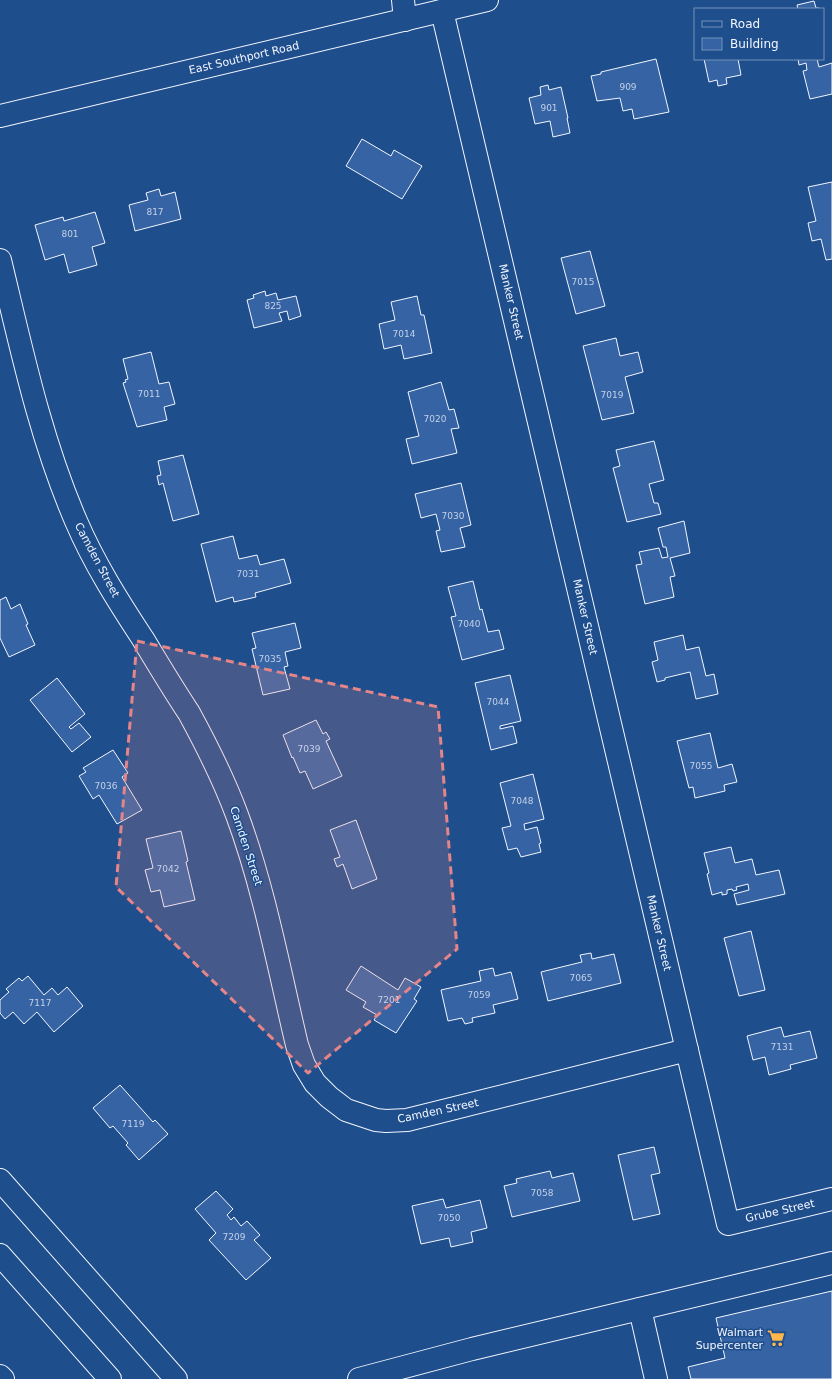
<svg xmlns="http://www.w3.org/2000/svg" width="832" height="1379" font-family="'DejaVu Sans',sans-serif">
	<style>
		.building { fill: #3563a3; stroke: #f2f6ff }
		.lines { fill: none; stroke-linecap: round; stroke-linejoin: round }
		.minor-casing { stroke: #f2f6ff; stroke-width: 24 }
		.major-casing { stroke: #f2f6ff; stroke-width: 24 }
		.minor { stroke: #1f4e8c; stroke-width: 22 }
		.major { stroke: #1f4e8c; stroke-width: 22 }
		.marked { fill: #e38589; fill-opacity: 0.2; stroke: #e38589; stroke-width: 3; stroke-dasharray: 8 5; stroke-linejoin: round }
		.labels { text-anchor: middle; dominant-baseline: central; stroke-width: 3; stroke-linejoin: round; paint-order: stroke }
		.number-label { font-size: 9px; fill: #c3d1e8 }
		.street-label { font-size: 11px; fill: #f2f6ff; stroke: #1f4e8c }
		.poi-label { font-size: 11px; fill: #f2f6ff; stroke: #1f4e8c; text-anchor: end }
	</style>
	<rect width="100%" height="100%" fill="#1f4e8c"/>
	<!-- building -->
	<g class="building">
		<path d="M814,1L816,8H819V9H798L797,5Z"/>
		<path d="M656,59L669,112L634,119L632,109L623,111L620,98L597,101L591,76L601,74V72Z"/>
		<path d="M704,59H738L741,75L726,78L727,84L718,86L717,80L709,82Z"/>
		<path d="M798,59H817L819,67L832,63V94L810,99L803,71L807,70L806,63L799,65Z"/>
		<path d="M548,85L549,90L561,87L568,118H567L570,133L553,137L550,121L535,124L529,98L541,95L540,87Z"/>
		<path d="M362,139L391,156L394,150L422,166L402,199L346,166Z"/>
		<path d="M832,182V259L826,260L821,239L812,241L808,223L816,221L808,187Z"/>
		<path d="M159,189L161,196L175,192L181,219L135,231L129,205L148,200L146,193Z"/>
		<path d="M95,212L105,243L92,247L97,265L69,273L64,254L45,260L35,225L63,217L64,221Z"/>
		<path d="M590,251L605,306L576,314L561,258Z"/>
		<path d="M265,291L266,296L276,293L278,300L296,296L301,316L289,320L287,311L279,313L282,321L254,328L247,300L254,298L253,295Z"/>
		<path d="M417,296L421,315H424L432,353L404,359L401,345L384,349L379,324L395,320L391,302Z"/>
		<path d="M616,338L620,356L638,352L643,372L625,377L634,413L602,420L583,346Z"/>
		<path d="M151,352L159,384L169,382L175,404L164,407L167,420L137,427L123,383L126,382L125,380L128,379L123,359Z"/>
		<path d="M441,382L449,410L454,409L459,428L451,429L457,453L412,464L406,439L419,436L408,392Z"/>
		<path d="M654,441L664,480L649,484L654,503H658L661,514L627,522L613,468L620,466L616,450Z"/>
		<path d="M183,455L199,514L173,521L163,483L159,485L157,476L161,475L158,461Z"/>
		<path d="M461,483L471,525L460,528L465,547L441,552L436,531L440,530L436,514L421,518L415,494Z"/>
		<path d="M684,521L690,553L670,558L675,576L670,577L674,597L645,604L636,565L642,564L639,552L659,548L662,558L668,557L666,547H663L658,528Z"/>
		<path d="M233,536L239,559L257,555L260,565L284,559L291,583L255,593L256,597L234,602L233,597L216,602L201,544Z"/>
		<path d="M473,581L480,610L482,609L488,632L499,630L504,649L462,660L451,617L456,616L448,587Z"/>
		<path d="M6,597L11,609L20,604L28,624L26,625L35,645L9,657L0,638V600Z"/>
		<path d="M295,623L301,648L285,652L288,666L284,667L290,689L263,695L252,649L256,648L252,633Z"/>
		<path d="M683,635L686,650L699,647L706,676L714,674L718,694L696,699L690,672L665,678V680L657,682L652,662L658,660L654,642Z"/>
		<path d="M510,675L521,721L500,726V729L513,726L517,743L491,750L475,683Z"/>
		<path d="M57,678L85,714L69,727L71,729L79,723L91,737L72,752L30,700Z"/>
		<path d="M316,720L323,734L326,732L330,739L326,741L342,776L313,789L305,771L300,773L293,757L292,758L283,735Z"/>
		<path d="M710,733L718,768L732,764L737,782L724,785L725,791L695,798L693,787L689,788L677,741Z"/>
		<path d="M113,750L128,773L122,777L142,810L117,824L99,795L93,799L79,776L86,772L83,768Z"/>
		<path d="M533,774L544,819L524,824L525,830L537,827L541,843L539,844L541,852L521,857L517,848L508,850L502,828L511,826L500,783Z"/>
		<path d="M356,820L377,879L352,889L343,864L337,867L334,859L340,857L330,830Z"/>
		<path d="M181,831L188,861L186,862L195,900L164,907L160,890L151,892L145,870L153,868L146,839Z"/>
		<path d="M731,847L735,863L752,859L756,875L779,870L785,894L737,905L734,894L749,890L748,884L736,887L737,890L733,891L732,889L727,890V894L722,895V892L712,895L707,874L709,873L704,853Z"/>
		<path d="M751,931L765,990L739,996L724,938Z"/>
		<path d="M591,953L592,959L614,954L621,983L548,1001L541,972L582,962L580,955Z"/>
		<path d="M361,966L398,990L405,978L421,987L414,999L417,1001L396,1033L374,1020L377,1015L363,1007L366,1002L346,990Z"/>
		<path d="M493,968L495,976L511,972L518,999L493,1005L495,1013L472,1018L473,1022L465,1024L462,1018L448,1021L441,990L481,981L479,971Z"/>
		<path d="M28,976L44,995L52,988L58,995L67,987L83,1006L54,1032L37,1012L24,1024L13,1012L5,1019L0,1013V1000L9,992L6,989L19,978L22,981Z"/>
		<path d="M781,1027L784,1037L810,1031L817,1058L790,1065L791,1069L769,1075L765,1057L753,1060L747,1036Z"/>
		<path d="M120,1085L153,1122L155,1120L168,1134L139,1160L126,1145L128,1143L113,1126L110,1128L93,1108Z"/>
		<path d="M654,1147L660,1173L651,1175L660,1214L633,1220L618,1155Z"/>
		<path d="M550,1171L552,1178L573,1173L580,1201L512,1217L504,1186L517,1183L516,1179Z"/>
		<path d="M216,1191L233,1209L227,1215L231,1220L234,1217L241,1226L247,1221L260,1235L254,1240L271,1258L246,1280L209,1240L216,1233L195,1209Z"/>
		<path d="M443,1199L446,1208L480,1200L487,1228L471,1232L473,1242L451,1247L449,1238L421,1244L412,1206Z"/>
		<path d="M832,1291V1379H691L688,1367L725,1358L716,1318Z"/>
	</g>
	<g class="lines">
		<!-- minor casing -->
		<g class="minor-casing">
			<g id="minor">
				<path d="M403,0L405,20"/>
				<path d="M442,11L728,1224L832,1199"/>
				<path d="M0,260C21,347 40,438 76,521C94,563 118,601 143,639C158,664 173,689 189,713C207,746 224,780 237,815C264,888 279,969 297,1045L304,1065L315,1083L329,1097L346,1110L376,1120L386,1121L407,1120L687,1050"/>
				<path d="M640,1309L656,1379"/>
				<path d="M0,1376L3,1379"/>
				<path d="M359,1379L472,1349L832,1263"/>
			</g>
		</g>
		<!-- major casing -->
		<g class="major-casing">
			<g id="major">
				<path d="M0,116L487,0"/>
				<path d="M0,1180L176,1379"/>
				<path d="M0,1255L110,1379"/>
			</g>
		</g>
		<!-- minor -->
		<use href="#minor" class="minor"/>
		<!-- major -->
		<use href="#major" class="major"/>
	</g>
	<!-- marked area -->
	<path class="marked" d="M137,641L438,707L457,949L308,1073L116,887Z"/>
	<!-- icons -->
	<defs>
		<g id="supermarket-bare" transform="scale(1.38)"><path d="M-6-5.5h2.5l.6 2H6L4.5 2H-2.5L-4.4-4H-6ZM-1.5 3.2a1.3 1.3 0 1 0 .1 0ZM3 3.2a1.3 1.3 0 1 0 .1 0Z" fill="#ffb74d" stroke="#1f4e8c" stroke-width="2.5" paint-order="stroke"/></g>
	</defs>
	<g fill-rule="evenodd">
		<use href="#supermarket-bare" x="776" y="1338"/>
	</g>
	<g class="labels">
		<!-- number labels -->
		<g class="number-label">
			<text x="628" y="87">909</text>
			<text x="549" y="108">901</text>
			<text x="155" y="212">817</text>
			<text x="70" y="234">801</text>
			<text x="583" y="282">7015</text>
			<text x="273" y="306">825</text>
			<text x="404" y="334">7014</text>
			<text x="149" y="394">7011</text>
			<text x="612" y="395">7019</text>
			<text x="435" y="419">7020</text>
			<text x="453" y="516">7030</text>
			<text x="248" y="574">7031</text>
			<text x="469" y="624">7040</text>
			<text x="270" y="659">7035</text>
			<text x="498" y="702">7044</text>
			<text x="309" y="749">7039</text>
			<text x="701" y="766">7055</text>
			<text x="106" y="786">7036</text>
			<text x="522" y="801">7048</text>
			<text x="168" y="869">7042</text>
			<text x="581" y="978">7065</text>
			<text x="479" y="995">7059</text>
			<text x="389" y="1000">7201</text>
			<text x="40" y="1003">7117</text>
			<text x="782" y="1047">7131</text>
			<text x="133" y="1124">7119</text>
			<text x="542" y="1193">7058</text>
			<text x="449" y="1218">7050</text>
			<text x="234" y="1237">7209</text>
		</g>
		<!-- street labels -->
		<g class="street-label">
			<text transform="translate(244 58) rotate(-13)">East Southport Road</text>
			<text transform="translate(511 302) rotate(77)">Manker Street</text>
			<text transform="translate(97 560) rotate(62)">Camden Street</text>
			<text transform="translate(585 617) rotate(77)">Manker Street</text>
			<text transform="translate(246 846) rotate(72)">Camden Street</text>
			<text transform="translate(659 933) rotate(77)">Manker Street</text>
			<text transform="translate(438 1111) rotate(-12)">Camden Street</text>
			<text transform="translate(780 1211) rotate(-13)">Grube Street</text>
		</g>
		<!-- poi labels -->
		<g class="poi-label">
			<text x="763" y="1332">Walmart<tspan x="763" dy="13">Supercenter</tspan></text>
		</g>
	</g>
	<!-- legend -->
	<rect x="694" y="8" width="130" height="52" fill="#1f4e8c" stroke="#7391ba"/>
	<rect x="702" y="21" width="20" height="6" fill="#1f4e8c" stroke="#7391ba"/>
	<text x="730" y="28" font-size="12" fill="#f2f6ff">Road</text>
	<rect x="702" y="38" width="20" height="12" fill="#3563a3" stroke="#7391ba"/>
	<text x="730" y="48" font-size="12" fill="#f2f6ff">Building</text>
</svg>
